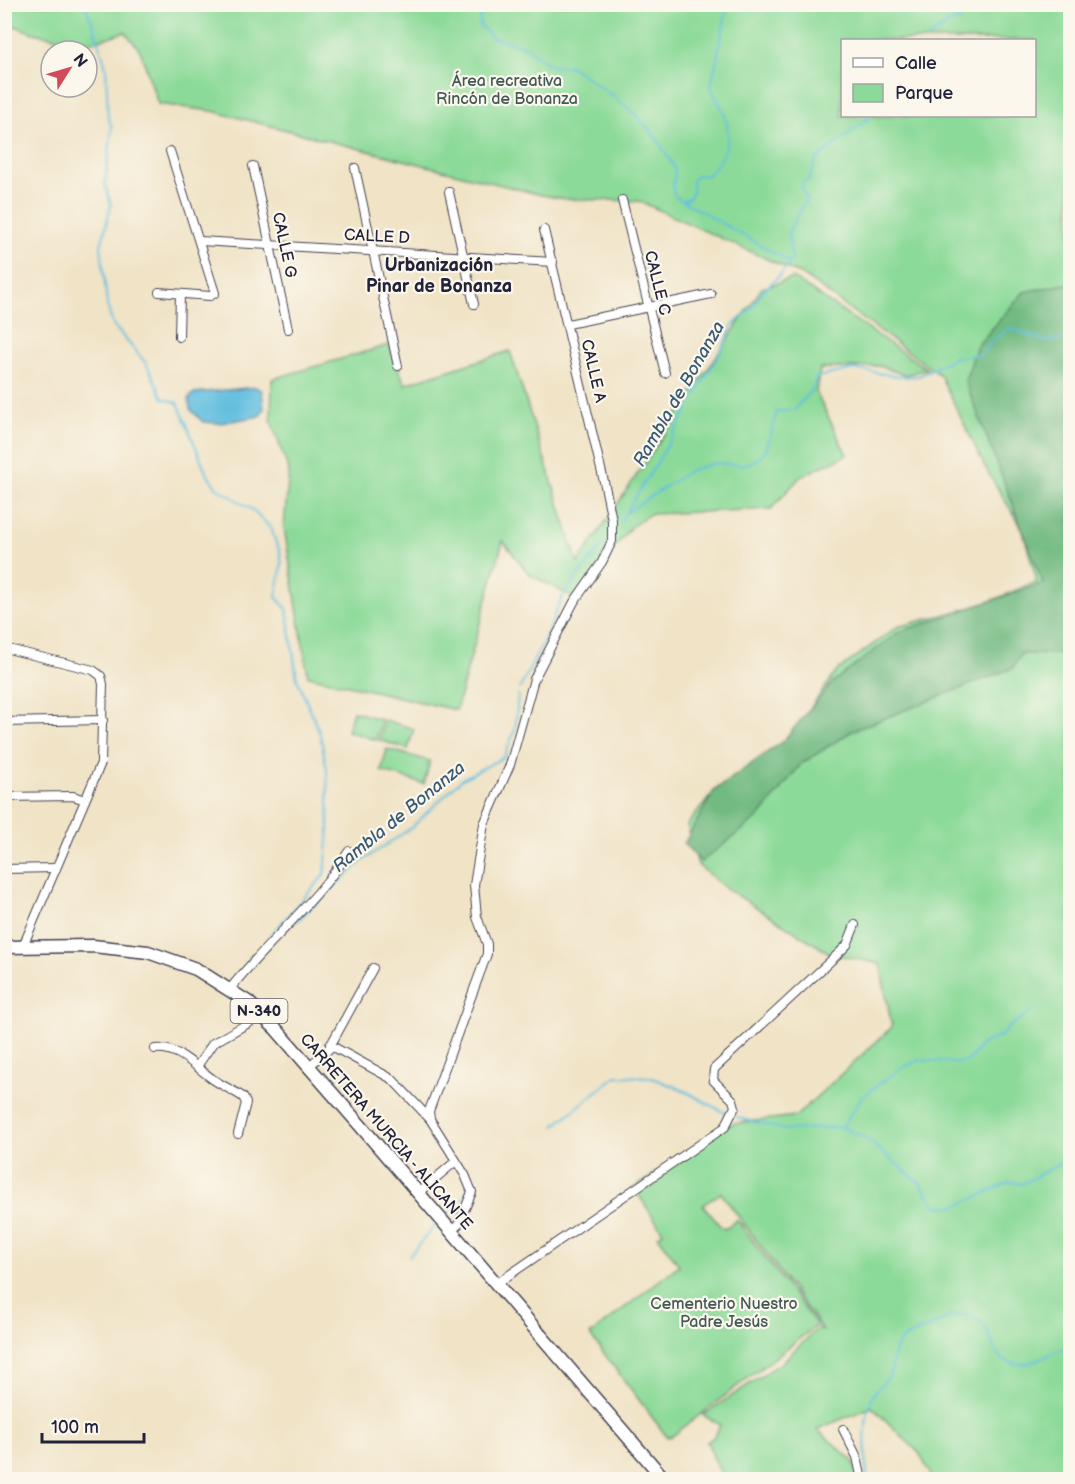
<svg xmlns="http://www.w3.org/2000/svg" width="1075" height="1484" font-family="'Balsamiq Sans',sans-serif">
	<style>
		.green { fill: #8cda99; stroke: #577e6a; stroke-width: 1.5; fill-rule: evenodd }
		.forest { fill: #71ba81; stroke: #4a6e5e; stroke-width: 1.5 }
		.water { fill: #61bedf; stroke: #42708d; stroke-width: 1.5 }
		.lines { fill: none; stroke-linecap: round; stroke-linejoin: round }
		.stream { stroke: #61bedf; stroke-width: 2 }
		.minor-casing { stroke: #413f50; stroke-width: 10 }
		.trunk-casing { stroke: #413f50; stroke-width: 15 }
		.minor { stroke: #fff; stroke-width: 8 }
		.trunk { stroke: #fff; stroke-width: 12 }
		.labels { text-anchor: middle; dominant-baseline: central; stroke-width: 4.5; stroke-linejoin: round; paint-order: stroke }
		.shield { fill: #fbf7ec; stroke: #636270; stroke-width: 1.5 }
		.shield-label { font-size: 15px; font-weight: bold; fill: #22223b }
		.park-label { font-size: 16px; fill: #425957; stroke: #fbf7ec }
		.street-label { font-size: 16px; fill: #22223b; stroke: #fbf7ec }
		.neighbourhood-label { font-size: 18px; font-weight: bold; fill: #22223b; stroke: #fbf7ec }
		.water-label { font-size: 18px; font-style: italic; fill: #385974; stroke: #fbf7ec }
	</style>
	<rect width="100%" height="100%" fill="#fbf7ec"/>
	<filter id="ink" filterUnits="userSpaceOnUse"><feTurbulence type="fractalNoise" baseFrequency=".0167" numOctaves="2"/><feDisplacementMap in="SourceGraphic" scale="12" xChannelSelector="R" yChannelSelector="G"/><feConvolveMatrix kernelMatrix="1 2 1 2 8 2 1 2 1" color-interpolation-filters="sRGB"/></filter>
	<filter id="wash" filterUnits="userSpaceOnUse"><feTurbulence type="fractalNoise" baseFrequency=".008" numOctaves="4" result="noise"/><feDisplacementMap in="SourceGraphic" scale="24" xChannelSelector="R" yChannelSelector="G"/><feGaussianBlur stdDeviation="1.35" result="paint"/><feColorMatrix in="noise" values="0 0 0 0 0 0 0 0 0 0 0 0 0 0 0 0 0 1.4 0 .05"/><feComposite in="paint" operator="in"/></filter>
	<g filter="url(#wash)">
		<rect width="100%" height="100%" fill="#f0e3c6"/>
		<!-- green -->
		<g class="green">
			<path d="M4,5H1070V1479H933L919,1453L872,1407L817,1429L853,1461L858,1479H723L707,1442L715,1436L720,1425L703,1415L781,1363L818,1328L823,1330L721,1193L703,1205L721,1227L725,1229L737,1220L817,1325L671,1437H667L590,1335L679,1265L658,1236L663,1232L634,1188L729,1124L796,1116L892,1027L880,964L829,953L724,887L698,865L687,825L716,789L787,740L837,671L897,627L984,604L1037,581L1022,528L987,471L940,375L804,276L639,201L566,199L541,195L212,111L158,104L140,50L125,32L86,44L33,33L5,22ZM842,40H1034V116H842Z"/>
			<path d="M793,278L927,369L905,375L880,366L820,369L816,392L847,455L801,476L771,509L650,514L631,527L574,598L529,574L503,541L456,710L308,676L284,527L289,471L271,421L272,379L389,345L405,384L510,351L578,563L762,288Z"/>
			<path d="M353,711L382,720L376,740L347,731Z"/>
			<path d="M385,720L414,729L408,749L379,740Z"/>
			<path d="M387,749L430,761L424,784L381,771Z"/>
		</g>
		<!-- forest -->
		<path class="forest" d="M1070,283V654H1021L1013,668L852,731L801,764L759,817L701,862L684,844L714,791L783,741L833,682L899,632L1043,583L965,381L977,346L1024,292Z"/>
		<!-- water -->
		<path class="water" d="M256,387L262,391L264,409L260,416L220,423L203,422L190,409L189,398L194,393Z"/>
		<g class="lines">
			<!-- stream -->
			<g class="stream">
				<path d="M84,4L92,21L106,67L108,117L112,128L105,184L111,205L101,246L107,305L113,325L146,363L163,398L178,403L206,472L216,487L251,509L272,529C273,539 277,543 280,552C284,565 278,583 276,597L287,609L297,679L320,734L327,770L329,829L325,874L269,937"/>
				<path d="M480,4V26L492,37L528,48L543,61L555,67L570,66C604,89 647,116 666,154C668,158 674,165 675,170C676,180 669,188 676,197L790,262"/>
				<path d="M926,40L949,23L961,20"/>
				<path d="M684,200L689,198L693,192L692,180L698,175L707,176C724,158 733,141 725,116C722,105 714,98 711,86L728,4"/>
				<path d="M628,512L689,471L714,463L742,465L757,460L767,448L777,412L794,410L812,390L817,377L854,369L903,377L919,376L955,357L981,355L991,342L1009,328L1046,341L1068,339L1070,337"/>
				<path d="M620,522L657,463L728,338L730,328L753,307L762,292L781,274L792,259L788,233L807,198L801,189L803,183L809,179L816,160L871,116"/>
				<path d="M520,688L546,636L563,595L605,542"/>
				<path d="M296,922L361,862L411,828L462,779L504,757L515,730L518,695"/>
				<path d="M736,1117L785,1130L842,1127L865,1138L920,1183L936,1206L954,1207L1010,1182L1022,1184L1070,1158"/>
				<path d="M554,1126L616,1076L649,1077L681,1089L727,1114"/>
				<path d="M842,1127L862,1097L901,1068L920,1060L960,1063L969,1060L983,1043L1001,1036L1011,1025L1034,1010"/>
				<path d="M444,1216L468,1193"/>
				<path d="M409,1256L438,1222"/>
				<path d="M867,1480C866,1454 862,1422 872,1398C875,1388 887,1382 891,1372C893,1365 892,1357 895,1350C902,1334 918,1333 932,1326C944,1321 950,1313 965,1315C993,1319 988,1353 1006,1361C1029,1372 1051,1350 1070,1347"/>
			</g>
		</g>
	</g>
	<g filter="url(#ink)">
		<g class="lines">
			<!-- minor casing -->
			<g class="minor-casing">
				<g id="minor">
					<path d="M253,166L288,329"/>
					<path d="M355,168L398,366"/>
					<path d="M449,192L474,304"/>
					<path d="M622,200L665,373"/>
					<path d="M200,241L553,262"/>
					<path d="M159,292L210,296L215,293L170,151"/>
					<path d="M568,324L711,294"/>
					<path d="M179,337L180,294"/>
					<path d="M4,648L93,670L101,676L103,684L101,763L23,946"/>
					<path d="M4,722L103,720"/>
					<path d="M4,797L73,796L85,800"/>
					<path d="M4,869L56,868"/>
					<path d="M230,989C268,941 317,902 349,851"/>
					<path d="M330,1045L392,1079L429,1118"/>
					<path d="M155,1049C179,1046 196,1068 214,1080C223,1086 234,1091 243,1097L246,1103L238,1134"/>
					<path d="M198,1065L213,1043L263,1015"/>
					<path d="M308,1067L328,1050L373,968"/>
					<path d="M418,1193L456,1161"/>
					<path d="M451,1231L458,1225L472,1192L465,1175L430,1119L429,1111L487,954V944L477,917L474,885L484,824L510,765L534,679L574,602L602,562L612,541V520L605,486L544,230"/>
					<path d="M496,1284L725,1127L735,1107L733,1100L713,1080L714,1069L837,955L847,945L855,925"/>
					<path d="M843,1429L857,1457L862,1480"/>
				</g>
			</g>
			<!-- trunk casing -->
			<g class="trunk-casing">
				<path id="trunk" d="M4,947L93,946L148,952L196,969L248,1002L276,1029L359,1124L665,1480"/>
			</g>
			<!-- minor -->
			<use href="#minor" class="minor"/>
			<!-- trunk -->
			<use href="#trunk" class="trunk"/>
		</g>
	</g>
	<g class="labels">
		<!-- shield labels -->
		<rect class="shield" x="230.5" y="999" width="57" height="24" rx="4.5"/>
		<g class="shield-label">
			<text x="259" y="1011">N-340</text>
		</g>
		<!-- park labels -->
		<g class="park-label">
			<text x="507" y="81">Área recreativa<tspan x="507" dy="18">Rincón de Bonanza</tspan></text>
			<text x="724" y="1304">Cementerio Nuestro<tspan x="724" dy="18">Padre Jesús</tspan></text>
		</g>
		<!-- street labels -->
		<g class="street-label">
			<text transform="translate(377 237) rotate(3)">CALLE D</text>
			<text transform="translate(284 245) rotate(78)">CALLE G</text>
			<text transform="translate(657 283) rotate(76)">CALLE C</text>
			<text transform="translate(593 371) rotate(77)">CALLE A</text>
			<text transform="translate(386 1132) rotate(49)">CARRETERA MURCIA - ALICANTE</text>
		</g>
		<!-- neighbourhood labels -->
		<g class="neighbourhood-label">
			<text x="439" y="265">Urbanización<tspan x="439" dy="21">Pinar de Bonanza</tspan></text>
		</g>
		<!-- water labels -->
		<g class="water-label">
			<text transform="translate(679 394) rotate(-60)">Rambla de Bonanza</text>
			<text transform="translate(399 817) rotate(-39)">Rambla de Bonanza</text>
		</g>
	</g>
	<!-- margin -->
	<rect width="1075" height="1484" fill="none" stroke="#fbf7ec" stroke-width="24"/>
	<!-- legend -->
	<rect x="841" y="39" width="195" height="78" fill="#fbf7ec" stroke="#a4a2a5" stroke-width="1.5"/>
	<rect x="853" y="58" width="30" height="9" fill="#ffffff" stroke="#a4a2a5" stroke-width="1.5"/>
	<text x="895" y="69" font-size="18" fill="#22223b">Calle</text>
	<rect x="853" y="84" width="30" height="18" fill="#8cda99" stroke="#a4a2a5" stroke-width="1.5"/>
	<text x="895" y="99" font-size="18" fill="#22223b">Parque</text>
	<!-- north arrow -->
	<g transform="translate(69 69) rotate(53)"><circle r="28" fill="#fbf7ec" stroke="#a4a2a5" stroke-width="1.5"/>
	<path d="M0-4.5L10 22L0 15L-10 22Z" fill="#d1495b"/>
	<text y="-9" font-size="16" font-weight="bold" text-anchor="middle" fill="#22223b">N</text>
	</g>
	<!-- scale -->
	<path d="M42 1433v9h102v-9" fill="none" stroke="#22223b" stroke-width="3"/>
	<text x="51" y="1433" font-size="18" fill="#22223b" stroke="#fbf7ec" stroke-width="4.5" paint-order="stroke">100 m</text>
</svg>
